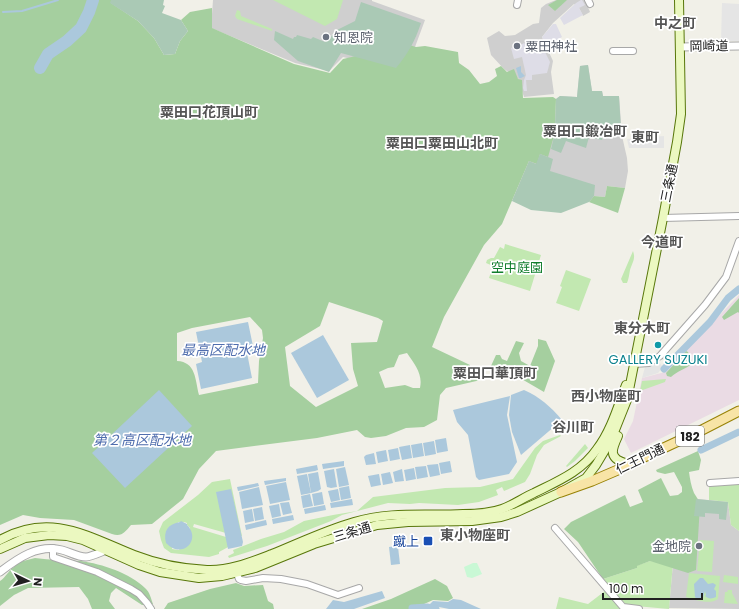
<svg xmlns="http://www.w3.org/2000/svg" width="739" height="609" font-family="Poppins,'Noto Sans JP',sans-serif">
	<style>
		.industrial { fill: #eadbe4 }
		.religious { fill: #cfcfcf }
		.grass { fill: #c2e8b1; fill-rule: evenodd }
		.forest { fill: #a5cf9f; fill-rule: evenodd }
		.cemetery { fill: #aac9b5 }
		.park { fill: #c9f8d5 }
		.parking { fill: #e5e5e5 }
		.plaza { fill: #dedde7 }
		.water { fill: #abc8dc }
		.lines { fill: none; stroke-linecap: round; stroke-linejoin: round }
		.stream { stroke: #abc8dc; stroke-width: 2 }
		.canal { stroke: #abc8dc; stroke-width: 7 }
		.river { stroke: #abc8dc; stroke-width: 12 }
		.minor-casing { stroke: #a8a8a8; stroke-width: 8 }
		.tertiary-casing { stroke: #a8a8a8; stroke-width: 9 }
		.secondary-casing { stroke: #58770a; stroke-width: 10 }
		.primary-casing { stroke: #988206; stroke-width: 11 }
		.minor { stroke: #fff; stroke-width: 6 }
		.tertiary { stroke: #fff; stroke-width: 7 }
		.secondary { stroke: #ebf8c0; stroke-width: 8 }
		.primary { stroke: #f8e4a6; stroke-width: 9 }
		.worship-dot { fill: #6b7280; stroke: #fff; stroke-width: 1.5 }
		.culture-dot { fill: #0f9aa8; stroke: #fff; stroke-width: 1.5 }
		.transit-dot { fill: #1a4fb4; stroke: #fff; stroke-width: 1.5 }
		.labels { text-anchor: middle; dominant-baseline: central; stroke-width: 3.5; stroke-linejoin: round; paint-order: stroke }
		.shield { fill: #fff; stroke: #646464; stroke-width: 1 }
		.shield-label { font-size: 12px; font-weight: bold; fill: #212121 }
		.worship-label { font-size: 13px; fill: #5b616d; stroke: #fff; text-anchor: start }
		.street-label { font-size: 13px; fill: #212121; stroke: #fff }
		.park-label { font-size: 13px; fill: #117e2d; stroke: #fff }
		.culture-label { font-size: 13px; fill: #0d838f; stroke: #fff }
		.transit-label { font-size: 13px; fill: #164399; stroke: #fff; text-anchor: end }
		.neighbourhood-label { font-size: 14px; font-weight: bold; fill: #545454; stroke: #fff }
		.water-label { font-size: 14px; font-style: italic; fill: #506eae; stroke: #fff }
	</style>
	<rect width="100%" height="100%" fill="#f1f0e8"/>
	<!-- industrial -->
	<path class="industrial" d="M739,295V400L631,453L624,439L633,421L642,378L665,372Z"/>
	<!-- religious -->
	<g class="religious">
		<path d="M213,0H372V1L425,20L415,47L398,71L343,57L329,71L295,63L211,28Z"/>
		<path d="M556,0H585L590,12L583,16L579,8L574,4L553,23L542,37L553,61L551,72L554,94L524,97L518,79L504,69L491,55L487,38L499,31L505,36L515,35L533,24L539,23L541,8L546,4Z"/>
		<path d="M588,65L592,91H602L603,96H619L622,136L627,158L628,171L625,188L607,186L605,197L594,196L589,202L512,201L529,161L555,128L556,99L560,96L577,97L580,66Z"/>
		<path d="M679,497L728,502L731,525L739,531V609L669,608Z"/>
	</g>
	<!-- grass -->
	<g class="grass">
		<path d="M273,0H343L337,19L325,26Z"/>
		<path d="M237,10L240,11L241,16L272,29V31L237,19L235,16Z"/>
		<path d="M505,244L541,255L530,291L489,278L493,266L486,263L487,260L491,258H494L500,247L504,249Z"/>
		<path d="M633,251C636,259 632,263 630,270C629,275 629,278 627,283H623L621,279Z"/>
		<path d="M566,270L591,279L579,311L556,303L562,287L560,286Z"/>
		<path d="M666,379L665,382L640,391L642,381Z"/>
		<path d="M560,435L561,436L544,445L537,455L530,474L525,482L504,491L502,487L496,490L498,495L479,502L458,505L419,503L410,504L388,503L342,515L331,521L267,546L229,558L228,556L234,553L233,550L261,539L284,532L304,521L333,515L357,511L373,497L445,488L480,487L513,479L535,448L543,441Z"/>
		<path d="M585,444L588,448L575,461L567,467L566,466Z"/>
		<path d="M230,479L242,536L233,535L194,524L193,527L236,540L230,546L219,552V554L209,557L171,553L164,548L161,540L159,531L163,522L198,495L212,482ZM178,522H184L187,523V525L190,528L179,550L172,549Z"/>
		<path d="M739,483V531L731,525L728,502L709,500V486Z"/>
		<path d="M700,540L714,541L712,572L697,571Z"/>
		<path d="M650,561L673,563L669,609L624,605L603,579L637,568L636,566Z"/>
		<path d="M689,573L720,576L718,599C710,605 695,600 686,597Z"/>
		<path d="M724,575L738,577V584L723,582Z"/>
		<path d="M728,590H732V593L738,604L724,603L725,592H727Z"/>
		<path d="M605,591L622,609H556L559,597L588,604Z"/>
	</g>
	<!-- forest -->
	<g class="forest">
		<path d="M0,0H111V3L138,21L154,38L164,55L175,54L180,41L188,31L181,20L190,12L212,8V28L294,64L330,73L343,59L368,53L385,38L416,47L425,46L458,52L459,63L469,70L480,84L489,82L497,76L495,69L501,66L507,72L514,69L518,79L522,80L523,98L553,97L556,99L555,128L556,129L548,157L540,154L537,164L529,161L502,224L484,245L444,317L432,347L470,365L469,373L485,379L446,388L440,395L437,420L424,427L406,428L386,436L371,438L365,437L357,430L317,438L216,451L199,469L183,499L152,524L131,525C125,532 122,537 112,534L74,520L40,518L23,515L0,525ZM329,302L378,318L383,321L377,342L351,343L353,369L358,386L316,407L290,386L285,347L320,326ZM250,317L262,330L263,338L259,361L258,383L199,395C195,379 196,362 177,361V333L192,328ZM407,353C415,365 423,374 420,388H413L405,385L385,388L379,372L388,368L394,367L399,355Z"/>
		<path d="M557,0H567L555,11L548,5Z"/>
		<path d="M607,186L625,188L618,213L589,202L594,196L605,197Z"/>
		<path d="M739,298V313L738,312L724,320L722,317Z"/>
		<path d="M538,339L546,341L555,361L544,392L513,374L491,366L496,355H500L502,359L507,361L516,341L524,343L519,353L521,361L530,366L538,346Z"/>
		<path d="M686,351L688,352L693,363C686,369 677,371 671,377L667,376L666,373Z"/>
		<path d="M698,451L701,460L699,470L689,472C690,479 691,486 694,493C697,498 699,500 700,505L696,570L688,573L650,561L637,566V568L603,579L578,542L564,529L571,522L625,495L630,507L643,502L638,490L661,478L670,496L678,495L682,492V487L674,472L665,474L657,472L656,470Z"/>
		<path d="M35,558C50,560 65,560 81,561C102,564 130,573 145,588C150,592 151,599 153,604L142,605L116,588L111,593L109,601L115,609H92L88,599L79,587L28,588L14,595L0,606V581C6,577 8,571 14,567C19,561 27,560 35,558Z"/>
		<path d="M435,579L447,586L453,598L448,601L433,600L422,605L411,607V609H362L391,599Z"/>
		<path d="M236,583L244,586L263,585L268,601L273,604L274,609H164L168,603L210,589Z"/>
	</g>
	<!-- cemetery -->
	<g class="cemetery">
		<path d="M111,0H164L163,5L165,6L162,13L181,20L188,31L180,41L175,54L164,55L154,38L138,21L110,3Z"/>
		<path d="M361,2L421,23C415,41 408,54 396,68L341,53L329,72L298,61L274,40L275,31L293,39L294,37H296L297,35L311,39L313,37L325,42L329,36L331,37L337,30L355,21Z"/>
		<path d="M588,65L592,91H602L603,96H619L621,130L603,128L602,140L589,137L586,148L566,141L561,153L551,149L556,129L555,128L556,99L560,96L577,97L580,66Z"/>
		<path d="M540,154L553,159L550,171L595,185L594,196L589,202L561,213L531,210L512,201L529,161L536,164Z"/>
		<path d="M696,499L728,502L726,520L719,519V514L705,513V517L694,516Z"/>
	</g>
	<!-- park -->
	<path class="park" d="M473,563H477L482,574L472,578L467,577L464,567Z"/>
	<!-- parking -->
	<g class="parking">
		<path d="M722,3L739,4V41H721Z"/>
		<path d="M664,136V148H629L627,139Z"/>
		<path d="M658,361L663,367L658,373L642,378L645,367Z"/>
	</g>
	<!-- plaza -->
	<g class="plaza">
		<path d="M581,0H582L585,5L579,8L583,15L564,25L560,18L576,3Z"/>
		<path d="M553,24H556L562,37L555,41L556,43L547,48L542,37Z"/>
		<path d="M530,41H538L541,44L543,42L542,46L550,62L547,73L532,75V80H526L527,91H524L523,88L524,80L526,75L522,57L514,59L511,48L515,47L516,48L524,43L527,45Z"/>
	</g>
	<!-- water -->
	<g class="water">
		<path d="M521,66V72L525,76L521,78H519L516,68Z"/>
		<path d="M248,322L254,351L247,353L252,378L201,389L196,364L202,362L196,332Z"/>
		<path d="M323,335L349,380L317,398L291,353Z"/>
		<path d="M159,390L192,426L125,488L92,453Z"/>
		<path d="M524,390C540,397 551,407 562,420L521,455L512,432L509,415L511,395Z"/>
		<path d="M510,396L507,415L517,462L509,474L479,480L476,477L468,435L457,422L453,410Z"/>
		<path d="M446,438L448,451L437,453L435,440Z"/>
		<path d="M434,441L436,454L425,456L423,443Z"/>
		<path d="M422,443L424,456L413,458L411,445Z"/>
		<path d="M410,445L412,458L402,460L399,447Z"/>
		<path d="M398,448L400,459L390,461L388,450Z"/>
		<path d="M386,450L388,461L378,463L376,452Z"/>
		<path d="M374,453L376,464L366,465L364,457L366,455Z"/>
		<path d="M344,461V466L323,469L322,464Z"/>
		<path d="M450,461L452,472L441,474L439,463Z"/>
		<path d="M438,464L440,475L430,477L427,465Z"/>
		<path d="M317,465L318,470L315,471L297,474L296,469Z"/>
		<path d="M426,466L428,477L417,479L415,467Z"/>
		<path d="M345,467L349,485L339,487L336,469Z"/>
		<path d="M414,468L416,479L406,481L404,470Z"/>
		<path d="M334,469L337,487L331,488L327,487L324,471Z"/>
		<path d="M402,469L404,481L395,482L393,472Z"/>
		<path d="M318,472L321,489L318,491L311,493L308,474Z"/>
		<path d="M390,472L393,483L383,485L381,474Z"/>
		<path d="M307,474L311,493L301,495L297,476Z"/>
		<path d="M379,474L381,485L371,487L368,476Z"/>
		<path d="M286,478V481L265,485L264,481Z"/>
		<path d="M286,482L290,500L270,504L266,486Z"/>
		<path d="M258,483L259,486L238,491L237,487Z"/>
		<path d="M349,486L351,498L341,500L339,488Z"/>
		<path d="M259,487L263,505L242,509L239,492Z"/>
		<path d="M231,489L243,542L242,546L228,549L216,492Z"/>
		<path d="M338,489L340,500L331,502L328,491Z"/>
		<path d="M322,492L324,504L314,506L312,494Z"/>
		<path d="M310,494L313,506L303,508L301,496Z"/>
		<path d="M352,499L353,505L331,508L330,503Z"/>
		<path d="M289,502L292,513L283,515L280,503Z"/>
		<path d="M279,504L281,516L272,518L269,506Z"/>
		<path d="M325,505L326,510L305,514L304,509Z"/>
		<path d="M262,507L264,519L255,521L253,509Z"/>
		<path d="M252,509L254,521L245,523L243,511Z"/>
		<path d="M293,515L294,520L273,524L272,519Z"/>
		<path d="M266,520L267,525L246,530L245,525Z"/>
		<path d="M181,521L187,524V525C202,540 182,560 166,543C163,531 168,524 180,522Z"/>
		<path d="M396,546L398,547L400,564L391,565L389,547Z"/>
		<path d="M700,578H703L708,584L713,583L716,585L714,589L716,591V597C712,599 708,599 705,596L706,595L705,591L703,598H696L695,597L694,584Z"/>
		<path d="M382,591L385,598L354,609H326L333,600L344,602Z"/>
		<path d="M453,599L461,600L481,609H449L429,605L433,601L448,602Z"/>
	</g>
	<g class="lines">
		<!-- stream -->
		<path class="stream" d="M3,12L22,11L58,0"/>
		<!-- canal -->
		<g class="canal">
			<path d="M664,369L710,322L728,298L739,289"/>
			<path d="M701,450L739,432"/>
			<path d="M412,609V608L427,607L436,609"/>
		</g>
		<!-- river -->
		<path class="river" d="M40,68L48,54L67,41L81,28L89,12L93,0"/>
		<!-- minor casing -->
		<g class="minor-casing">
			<g id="minor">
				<path d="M588,0L590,4"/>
				<path d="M517,5L518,0"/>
				<path d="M613,51H633"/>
				<path d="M663,218L739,216"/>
				<path d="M634,364L649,363L660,356L705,305L726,277L739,241"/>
				<path d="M710,483L739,481"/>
				<path d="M555,528L623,607L639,609"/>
				<path d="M53,548V557L97,572L131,589L139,594L147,603L151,609"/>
				<path d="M237,574L239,579L241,580L246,581L263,578L281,579L307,584L338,595L359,588"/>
			</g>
		</g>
		<!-- tertiary casing -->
		<g class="tertiary-casing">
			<g id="tertiary">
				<path d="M680,47L739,46"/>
				<path d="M0,572C18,558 38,544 62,550C70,552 77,557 86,557C91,557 103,551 109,549"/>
			</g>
		</g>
		<!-- secondary casing -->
		<g class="secondary-casing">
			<g id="secondary">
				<path d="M618,436C612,449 608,458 625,463"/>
				<path d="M0,540C50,512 87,536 134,555C157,564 182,569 207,570C229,571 251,562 272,554C299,543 326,530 354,522C391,511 426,516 463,514C475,514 491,513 502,509C513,505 523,498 534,493C558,481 581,472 597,449C611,431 618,406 626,385"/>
				<path d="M0,549L25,538L49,535L67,536L83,540L139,565L160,572L199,578L222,576L255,568L314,544L377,525L408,522L472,521L501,517L517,512L561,492L586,478L596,465L611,440L627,400L663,218L677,142L681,114L679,0"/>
			</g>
		</g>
		<!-- primary casing -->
		<g class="primary-casing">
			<path id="primary" d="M561,492L592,481L634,463L640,459L702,430L739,411"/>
		</g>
		<!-- minor -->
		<use href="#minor" class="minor"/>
		<!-- tertiary -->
		<use href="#tertiary" class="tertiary"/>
		<!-- secondary -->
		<use href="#secondary" class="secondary"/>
		<!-- primary -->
		<use href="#primary" class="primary"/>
	</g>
	<!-- markers -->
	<g class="worship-dot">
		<circle cx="326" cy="37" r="4"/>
		<circle cx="517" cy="46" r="4"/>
		<circle cx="699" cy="546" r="4"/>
	</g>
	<circle class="culture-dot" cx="658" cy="345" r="4"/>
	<rect class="transit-dot" x="423" y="536" width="10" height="10" rx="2"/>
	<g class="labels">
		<!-- shield labels -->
		<rect class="shield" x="676" y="426" width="28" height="20" rx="3"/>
		<g class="shield-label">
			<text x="690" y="436">182</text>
		</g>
		<!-- worship labels -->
		<g class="worship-label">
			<text x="334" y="37">知恩院</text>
			<text x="525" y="46">粟田神社</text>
			<text x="691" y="546" text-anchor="end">金地院</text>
		</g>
		<!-- street labels -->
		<g class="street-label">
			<text transform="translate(709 46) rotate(-1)">岡崎道</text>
			<text transform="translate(669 183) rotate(-79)">三条通</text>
			<text transform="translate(640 459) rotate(-26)">仁王門通</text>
			<text transform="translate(352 532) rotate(-17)">三条通</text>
		</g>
		<!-- park labels -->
		<g class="park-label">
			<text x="517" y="267">空中庭園</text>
		</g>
		<!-- culture labels -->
		<g class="culture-label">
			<text x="658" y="359">GALLERY SUZUKI</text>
		</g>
		<!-- transit labels -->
		<g class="transit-label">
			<text x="419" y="541">蹴上</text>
		</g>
		<!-- neighbourhood labels -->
		<g class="neighbourhood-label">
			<text x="675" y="23">中之町</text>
			<text x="209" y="112">粟田口花頂山町</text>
			<text x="585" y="131">粟田口鍛冶町</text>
			<text x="645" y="137">東町</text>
			<text x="442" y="143">粟田口粟田山北町</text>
			<text x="662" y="242">今道町</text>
			<text x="642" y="328">東分木町</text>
			<text x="495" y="373">粟田口華頂町</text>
			<text x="606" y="396">西小物座町</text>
			<text x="573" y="427">谷川町</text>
			<text x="475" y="535">東小物座町</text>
		</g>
		<!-- water labels -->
		<g class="water-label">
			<text x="223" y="350">最高区配水地</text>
			<text x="142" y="440">第２高区配水地</text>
		</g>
	</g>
	<!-- north arrow -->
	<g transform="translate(28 581) rotate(95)" stroke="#ffffff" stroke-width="3" paint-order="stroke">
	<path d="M0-3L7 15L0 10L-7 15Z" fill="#212121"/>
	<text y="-6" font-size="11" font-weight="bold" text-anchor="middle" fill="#212121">N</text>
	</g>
	<!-- scale -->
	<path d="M603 593v6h99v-6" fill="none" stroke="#212121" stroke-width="2"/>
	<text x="609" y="593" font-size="12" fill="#212121" stroke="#ffffff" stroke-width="3" paint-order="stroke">100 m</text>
</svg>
